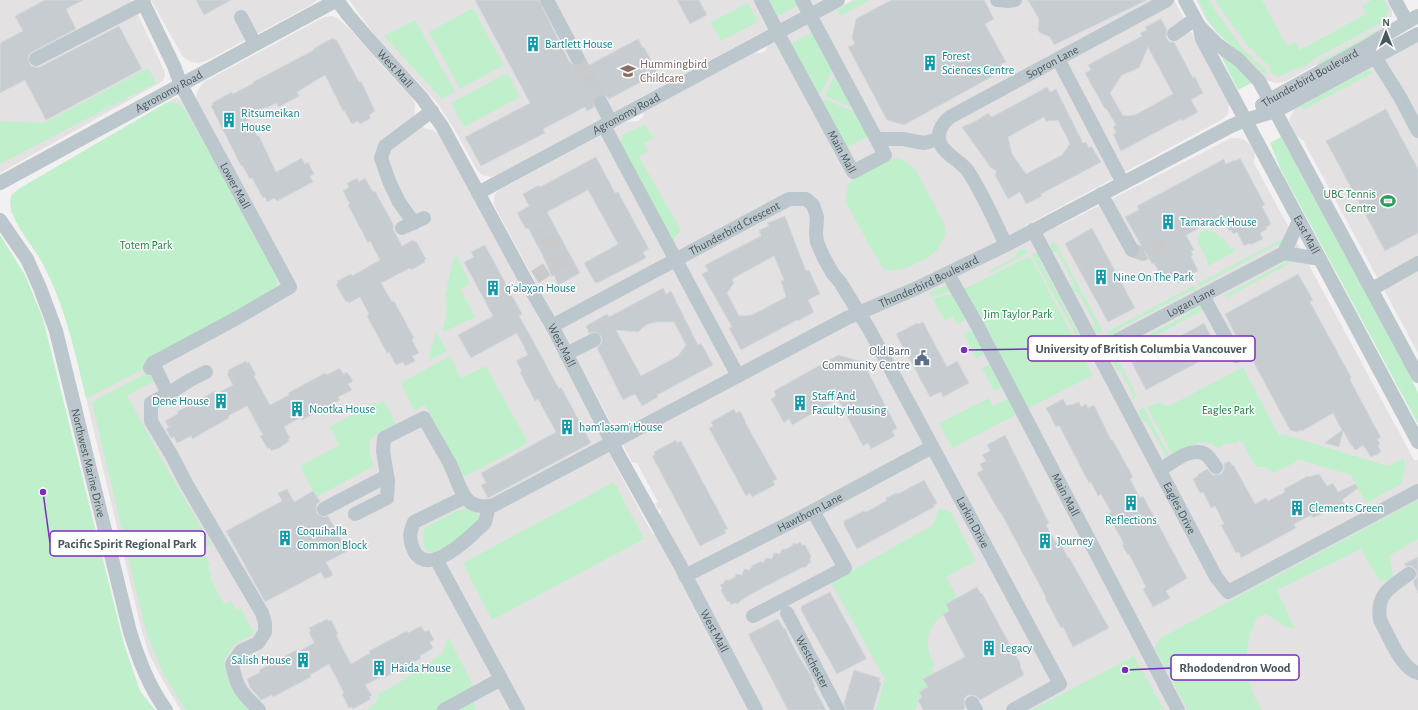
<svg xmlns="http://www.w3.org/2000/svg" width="1418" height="710" font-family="'Alegreya Sans',sans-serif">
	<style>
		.education { fill: #e4e1e3 }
		.green { fill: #bff0cb }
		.building { fill: #c7ccd0; stroke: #d4d8dc; fill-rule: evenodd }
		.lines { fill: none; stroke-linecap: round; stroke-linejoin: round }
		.minor-tunnel { stroke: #c8cacc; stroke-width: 14; stroke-dasharray: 14 7; stroke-linecap: butt }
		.minor { stroke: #bcc7cd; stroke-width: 14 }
		.labels { text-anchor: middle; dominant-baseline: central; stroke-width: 3; stroke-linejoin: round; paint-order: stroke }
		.culture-label { font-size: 12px; fill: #0d838f; stroke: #fff; text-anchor: start }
		.street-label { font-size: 12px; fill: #48575e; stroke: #fff }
		.education-label { font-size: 12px; fill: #785e54; stroke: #fff; text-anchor: start }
		.leisure-label { font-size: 12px; fill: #27864d; stroke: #fff; text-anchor: end }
		.park-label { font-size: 12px; fill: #16823e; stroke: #fff }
		.service-label { font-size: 12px; fill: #4e5e75; stroke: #fff; text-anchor: end }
		.leader { fill: none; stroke: #7b2cbf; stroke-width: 1.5 }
		.callout-dot { fill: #7b2cbf; stroke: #fff; stroke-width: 1.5 }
		.callout { fill: #fff; stroke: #7b2cbf; stroke-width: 1.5 }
		.callout-label { font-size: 13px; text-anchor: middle; font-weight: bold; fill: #48575e }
	</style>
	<rect width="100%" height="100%" fill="#f3f0f1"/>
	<!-- education -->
	<g class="education">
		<path d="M0,0H131L164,70L165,75L163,81L0,173Z"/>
		<path d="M151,0H317L311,5L206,61L199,63L191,62L183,57Z"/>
		<path d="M349,0H822L497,175L491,177L482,175L477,170L456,132L438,104L424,88L379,41Z"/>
		<path d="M852,0H1174L1228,100L1229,105L1228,114L1223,119L1025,226L1057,227L1231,138H1241L1251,145L1255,153L1254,163L1414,460H1418V710H181L172,696L162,679L149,654L141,628L76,356L69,328L55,289L42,262L11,212L10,202L11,196L13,193L175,98H178L184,104L196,102L197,91L204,82L324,17L333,16L337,18L350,29L384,68L410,95L415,104L414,117L424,128L433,130L441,136L597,426L615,465L653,535L662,509L659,510L655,504L658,502L637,463L632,462L494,205V198L495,194L499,190L626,122L638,121L644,116L643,112L756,52L758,53L765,52L768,45Z"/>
		<path d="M1196,0H1387L1392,10V16L1388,24L1384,28L1284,82L1276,83L1265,80L1248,59L1217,33L1207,21Z"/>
		<path d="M1418,41V353L1303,140L1296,135L1289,120L1293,111L1300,104Z"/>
	</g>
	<!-- green -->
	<g class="green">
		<path d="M767,0H796L799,5L776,17Z"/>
		<path d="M856,0H870L840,16L837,10Z"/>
		<path d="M1198,0H1210L1215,10L1243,49L1250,56L1265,69L1267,73L1264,75C1249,56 1230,47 1215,30C1208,21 1203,10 1198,0Z"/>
		<path d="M1216,0H1262L1287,46L1295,42L1300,50L1366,14L1362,6L1370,1V0H1384L1389,9L1385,19L1379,24L1314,59L1306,66L1295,69L1279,77L1272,74L1269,66L1247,45L1220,8Z"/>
		<path d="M748,3L758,22L721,41L711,22Z"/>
		<path d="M473,8L504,65L460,89L429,32Z"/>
		<path d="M415,20L455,92L442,99L384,36Z"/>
		<path d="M1378,30L1379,33L1317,66L1316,65L1319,62Z"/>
		<path d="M813,32L833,68L821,94L816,92L791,44Z"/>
		<path d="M1218,50L1232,60L1253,82L1238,90Z"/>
		<path d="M148,68L156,83L0,164V121L44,123Z"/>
		<path d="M1368,70L1374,72L1303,110L1301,106Z"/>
		<path d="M507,73L520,97L464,127L451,103Z"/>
		<path d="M836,73L854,108L825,96Z"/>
		<path d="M824,99L857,113L869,136L846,148L822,102Z"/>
		<path d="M173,102L179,104L184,109L220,171L275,274C278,282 278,286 272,293L148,358L142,370L94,395L86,398C75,352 65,306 43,264C32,243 7,220 11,196L20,188L166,103Z"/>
		<path d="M645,124L654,138L644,143L648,151L639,157L681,230L673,241L620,143L623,135Z"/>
		<path d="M1281,137L1408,371L1418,393V424L1281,170L1270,143Z"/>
		<path d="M886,158C900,158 908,160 917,172L943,222L945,228V235L937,250L927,258L904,269L885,271L873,252L845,200L848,186L856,174Z"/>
		<path d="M1208,230L1216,233L1220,238L1223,237L1230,249L1234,247L1236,251L1208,266C1207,265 1208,263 1207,261C1205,250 1186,236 1208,230Z"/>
		<path d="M0,235L25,275L43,319L124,644L140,691L155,710H0Z"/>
		<path d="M1286,237L1281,247L1276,245L1202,285V289L1197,284Z"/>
		<path d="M1055,242L1103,331L1097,334L1093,327L1095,324L1078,292H1074L1071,286L1074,284L1057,252H1052L1050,245Z"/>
		<path d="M1025,248L1027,251L1026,254L990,273L989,271L1014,258L1018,251Z"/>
		<path d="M1037,252L1041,260L1040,261L1057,293L1060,292L1063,298L1061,301L1078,333L1081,332L1086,340L1085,344L1081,345L1032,255Z"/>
		<path d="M457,256L470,284L460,289L475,317L444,332L443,329L447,311L445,308L447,302L445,301L446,297L445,296L454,257Z"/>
		<path d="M1030,256L1093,375L952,448L939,423L989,398L993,406L1019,393L964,289Z"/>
		<path d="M1285,259H1298L1226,298L1225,295L1286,262Z"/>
		<path d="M947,285L950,291L932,297L929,292Z"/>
		<path d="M1195,285L1197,292H1195L1193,290L1117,330V333L1109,337L1107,332Z"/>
		<path d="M954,294L966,320L957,324L953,316L945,321L932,298Z"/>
		<path d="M1200,304L1205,309L1119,355L1116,350L1123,345L1126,347L1190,313L1189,310Z"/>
		<path d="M974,329L986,353L976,358L964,334Z"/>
		<path d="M436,332L447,351L428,361Z"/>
		<path d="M450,356L461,378L486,366L528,443L464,477L425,405L414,411L401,383Z"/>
		<path d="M1118,359L1137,396L1131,398L1133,395L1120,370H1117L1113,362Z"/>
		<path d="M992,363L1004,386L994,391L982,368Z"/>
		<path d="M1243,367L1279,436L1282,434L1388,466L1403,458C1408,466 1403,476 1401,484L1366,503L1351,475L1297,459L1296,462L1274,473L1265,467H1256L1243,444L1244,442L1239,440L1235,444C1228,442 1224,444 1219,449C1202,435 1190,447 1173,455L1147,407L1158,403L1169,406Z"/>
		<path d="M152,370L156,380L127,396L171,476L211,544L201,549L210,565L208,567L212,576L210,578L224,604L231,601L236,610L241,608L254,634L234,644L224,661L227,679L251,710H186L164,675L147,634L136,590L92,402Z"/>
		<path d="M384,401L396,424C371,436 363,437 374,466L316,497L300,466L339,445L330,427L375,402L377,405Z"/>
		<path d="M1143,407L1171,459L1168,460L1147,422L1143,421L1138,412Z"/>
		<path d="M614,482L644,539L492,620L463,563Z"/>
		<path d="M1416,501H1418V539L1389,556L1394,579L1379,581L1361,549L1277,590L1295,629L1286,627L1266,614L1257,617C1242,649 1243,680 1262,710H1188L1155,649L1159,639Z"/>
		<path d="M939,508L950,511L976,561L946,577L958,598L946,604L949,611C927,624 922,643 935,665L931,668L934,673L923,679L928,687L919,692L922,697L920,698L915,710H876L885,679L831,582L933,525Z"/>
		<path d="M466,509L476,513L481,519L446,551L436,553L426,551C423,543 421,535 426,527L458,510Z"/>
		<path d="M448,637L472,683L475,710H366L376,703L378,694L397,684L443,653Z"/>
		<path d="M1134,656L1164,710H1032Z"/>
	</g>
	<!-- building -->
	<g class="building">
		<path d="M45,0H83L66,9L76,29L32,52L29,55L28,59L31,66L35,67H40L119,26L142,69L46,120L25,80L0,93V43L23,31L15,16Z"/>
		<path d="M196,0H231L204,15Z"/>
		<path d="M475,0H539L569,61L572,64L576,65L581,64L584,61L587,66L638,39L643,48L644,47L658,73L609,99L606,96L602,95L597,96L593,102L594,107L587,111L585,107L570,115L543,129L545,133L481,166L465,137L530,103Z"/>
		<path d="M677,0H699L707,15L690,24Z"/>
		<path d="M891,0H984L994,19L985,24L1006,62L1001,64L1004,70L904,125L887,120L848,47L855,44L852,38L856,19Z"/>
		<path d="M1028,0H1147L1054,45L1050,37L1040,33L1038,30L1039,19Z"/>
		<path d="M1161,19L1167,30L1166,34L1167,39L1170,42H1174L1193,78L1195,77L1203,93L1191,100L1198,112L1182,121L1181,119L1121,151L1113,134L1116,133L1113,127L1116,125L1106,108L1105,109L1085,73L1091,70L1088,65L1142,36L1140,33L1147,30L1145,27ZM1148,47L1173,94L1135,115L1123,116L1110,93L1122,75L1139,68Z"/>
		<path d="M333,38L334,40L336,39L359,82L361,81L375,111L369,115L371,118L360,124L358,121L352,124L344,110L343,111L325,75L297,92L299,96L279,107L276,103L267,108L266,107L247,117L257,136H259L276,172L302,158L305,164L308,162L314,174L310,176L313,182L277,201L274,198L267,202L265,197L263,198L252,178L250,179L242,165L241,166L211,106L213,105L212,103L232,92L233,94L254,83L253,82L314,50L313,49Z"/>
		<path d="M1047,87L1050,92L1056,89L1083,143L1086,142L1089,148L1091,146L1101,162L1041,194L1042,196L1026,204L1020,192L1008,199L995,175L997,171L991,168L962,127L976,121L988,113L992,117ZM1044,117L1046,121L1058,120L1070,144L1062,155L1026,174L1012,154L1008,137Z"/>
		<path d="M1386,109L1418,169V233L1385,251L1326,141Z"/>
		<path d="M596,157L615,193L618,192L649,249L643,252L646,258L597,283V282L595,283L584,263L618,244L588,190L547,212L580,273L558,285L554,275L552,277L543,256L528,228L526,229L517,213L529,206L523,194L539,185L540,187Z"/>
		<path d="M1240,158L1265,205L1262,206L1271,224L1266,227L1267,229L1260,233L1263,239L1250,245V243L1244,246L1237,232L1233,234L1231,230L1229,231L1221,216L1186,235L1194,250L1191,251L1193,255L1191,256L1198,271L1192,274L1193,276L1179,283L1176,277L1171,280L1170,278L1164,281L1154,263L1152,264L1125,217L1139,210L1137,206L1224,159L1226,164L1234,160L1235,161Z"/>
		<path d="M357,178L359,182L365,178L373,192L375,191L394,226L393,229L402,246L413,240L414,242L416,241L426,259L424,260L425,262L411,270L410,268L381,283L392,302L394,301L414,338L412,340L419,353L412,356L415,361L405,366L403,362L396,365L389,352L387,353L367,316L369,314L360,297L349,303L348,301L346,302L336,285L338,283L337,281L351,274L352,276L380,260L370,241L368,243L348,205L350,204L343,191L349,187L347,183Z"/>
		<path d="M785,216L806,271L809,270L820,294L808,300L814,312L798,321L797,320L741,350L729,328L732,327L702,274L708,271L705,265L761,236L759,230L769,226L767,223ZM774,256L784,280L781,281L786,297L752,315L739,316L727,293L734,283L732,279Z"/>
		<path d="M1092,228L1135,308L1108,322L1065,244L1066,243Z"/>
		<path d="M485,245L522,314L519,316L531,337L559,389L561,387L591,443L488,498L481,485L486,483L481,473L556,432L538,399L535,401L520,372L522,371L516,361L528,355L517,333L471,358L458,335L493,316L464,262L474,257L471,252Z"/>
		<path d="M1298,274L1313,300L1310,302L1351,377L1350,380L1380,436V438L1377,439L1380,444L1378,445L1381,452L1371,457L1363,445L1356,450L1354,449L1352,445H1351L1343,431L1339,447L1325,443L1342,430L1333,413L1302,431L1301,430L1297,432L1290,430L1241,339L1238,340L1225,314Z"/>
		<path d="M663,288L666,294L671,291L698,345L701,343L713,365L657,395L658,397L642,406L635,394L623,400L597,348L601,344L602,340L601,336L595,332L589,333L586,326L607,314L609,317ZM655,322H674L686,345L678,356L641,376L616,330L638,332L646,325Z"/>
		<path d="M923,322L947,367L957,361L969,383L943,397L941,392L930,397L896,334L917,323L918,324Z"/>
		<path d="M1204,323L1219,351L1146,390L1132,363Z"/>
		<path d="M838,355L863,362L897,428L892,431L895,436L871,449L868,443L863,446L838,399L792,425L789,419L784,423L771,399L776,396L774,391Z"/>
		<path d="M246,361L247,363L249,362L256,375L254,376L270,405L289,395L288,393L325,373L326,375L340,368L343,374L347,372L353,381L348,384L352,390L338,397L340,400L302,420L301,417L284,427L290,438L288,439L289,441L279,448L271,451L270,448L268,449L260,436L263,435L247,406L228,416L229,418L192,439L191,436L177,443L174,437L171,438L166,429L169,427L165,421L178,414L177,412L215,391L216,394L233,385L227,374L229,372L228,370Z"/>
		<path d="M1063,399L1067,406L1071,404L1072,405L1079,402L1081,407L1086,404L1088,408L1094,405L1111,440L1112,439L1133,477L1130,479L1140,498L1143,496L1187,578L1166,591L1170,598L1153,607L1143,589L1146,587L1129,554L1128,555L1122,545L1124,544L1113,524H1111L1106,515L1111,512L1101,494L1098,496L1091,482L1089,483L1059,425L1056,427L1046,408Z"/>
		<path d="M734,409L736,413L740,411L746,422H745L777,479L773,481L775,485L752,497L750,493L746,496L709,428L713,426L711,422Z"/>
		<path d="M1005,435L1049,523L1046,525L1056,543L1060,542L1068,558L1069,557L1109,628L1073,647L1063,627L1061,628L1045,598L1046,597L1001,513H1000L977,473L983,470L980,464L986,461L982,455L990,451L987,445Z"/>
		<path d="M676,440L677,443L681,441L728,529L724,530L726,533L700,546L652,456L655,455L654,452Z"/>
		<path d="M1229,461L1233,466H1234L1255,504L1266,498L1268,501L1285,492L1284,489L1308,476V477L1319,474L1327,486L1333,483L1338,492L1355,484L1358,488L1342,500L1345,505L1330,513L1329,510L1313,518L1311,515L1294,524L1296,528L1241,558L1239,552L1236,553L1221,525L1224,524L1215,506L1211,508L1203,492L1200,493L1193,479L1198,476L1197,475L1207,469L1213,475L1221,474L1224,470V464Z"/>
		<path d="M924,480L937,503L933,505L934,507L857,549L844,525V521L864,511L866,512L886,501V498L896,493L898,494Z"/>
		<path d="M287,489L294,502L313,491L320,501L317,504L316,508L317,513L323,517L328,516L344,545L343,546L346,552L326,562L333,575L325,579L321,572L265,602L226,531L282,501L278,493Z"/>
		<path d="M800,542L802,545H805L811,556L810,559L811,562L808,564L806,567H803L755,592L740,601L738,604L735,603L731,605L730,602L727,601L721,591L722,588L720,585L724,583L725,580H729L735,577L736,574L742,575L744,569L750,570L752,566L759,562H764L766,558L772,559L774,553L780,554L782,549H786L792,546L793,543L797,544Z"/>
		<path d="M1418,557V593L1413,582L1417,577L1416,570L1412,566H1406L1404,564Z"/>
		<path d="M977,587L981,594L982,593L1021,665L1020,666L1024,675L980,700L976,696L968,695L965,698L964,703L965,708L962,710H923L918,700L922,697L919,692L928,687L923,679L965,657L943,614L949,611L946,604Z"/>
		<path d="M830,592L866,658V659L837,674L801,610L802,606Z"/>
		<path d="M327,619L329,621L331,620L338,634L336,635L351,664L370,653L369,651L407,631L408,633L421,626L425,632L429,630L434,640L430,642L433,648L420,656L421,658L401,669L384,678L383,676L365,685L372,696L369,697L371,699L353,709L351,707L349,708L342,694L344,693L329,664L310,675L311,677L286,690L273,697L272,695L261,700L249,686H250L247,679L260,672L259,670L280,659L296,650L298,652L314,643L309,632L311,631L309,628Z"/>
		<path d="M778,619L784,629L785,628L795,650L811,676L815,687L814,688L826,710H788L750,638L749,634Z"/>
		<path d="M854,670L880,678L879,682L881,683L873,710H846L844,703Z"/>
	</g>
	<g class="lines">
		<!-- minor-tunnel -->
		<g class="minor-tunnel">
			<path d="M577,57L601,103"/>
			<path d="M1132,250L1143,254L1170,240"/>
			<path d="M535,277L560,261L542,228"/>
		</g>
		<!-- minor -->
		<g class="minor">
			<path id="s1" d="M142,0L174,66L181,85L290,287L237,318L153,363L150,368"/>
			<path id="s2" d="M337,0L348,15L372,43L422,98L442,126L526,281L552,326L619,456L680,565L756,710"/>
			<path d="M547,0L577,57"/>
			<path id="s3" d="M761,0L781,39L853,172L885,155L802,0"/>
			<path d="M997,0L1008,1L1015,0"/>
			<path d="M1185,0L1199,26L1217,44L1239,60L1259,81L1418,376"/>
			<path d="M1395,0L1407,22"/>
			<path d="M241,17L255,44"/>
			<path id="s4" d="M1199,26L1202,39L1418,442"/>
			<path d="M1174,34L1195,19"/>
			<path d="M1375,57L1400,97L1418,131"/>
			<path d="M36,59L144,3"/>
			<path d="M1058,59L1123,183"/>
			<path d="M601,103L611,122"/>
			<path id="s5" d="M1262,105L1269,100L1364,48L1407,22L1418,16"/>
			<path d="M604,126L738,376"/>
			<path d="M877,139H903L924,143L939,139"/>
			<path id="s6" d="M0,183L337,0"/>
			<path id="s7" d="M478,193L838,0"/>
			<path d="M1101,194L1132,250"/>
			<path id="s8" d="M0,220L27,259L40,288L56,331L130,632C139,660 149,687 166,710"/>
			<path d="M414,223L399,202L389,181L381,158L385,146L432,111"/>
			<path d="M402,228L424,218"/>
			<path id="s9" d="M1033,230L1216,577L1228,592L1418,491"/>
			<path id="s10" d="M1006,245C994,220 983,194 968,171C961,161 945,155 940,143C936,134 942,123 950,117L1167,0"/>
			<path d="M1284,253L1320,259"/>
			<path id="s11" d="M952,281L976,323L1178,710"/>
			<path d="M1372,289L1418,263"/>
			<path d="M1203,296L1236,356"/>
			<path id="s12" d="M552,326L789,199H806L813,205L817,217L816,234L817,242L823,256L833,274L840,282L869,329L1060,684L1013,710"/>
			<path id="s13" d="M1097,351L1284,253L1299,221"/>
			<path d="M566,354L594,340"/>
			<path d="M153,363L168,394L151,403V421L172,456L187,485L262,613L265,623V632L258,643L241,651L232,664C237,689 241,692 259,710"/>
			<path d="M168,394L190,380L206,372"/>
			<path d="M1160,470C1172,463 1188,448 1203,453C1209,455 1212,462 1216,467"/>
			<path d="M465,497L414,522C410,531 409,537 412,546C423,579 460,546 474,533C477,529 483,526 485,522C487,517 487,511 489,507"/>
			<path d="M324,509L387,476"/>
			<path id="s14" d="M355,514L387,498L388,481L383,451L384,438L424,418C432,433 441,448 450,464C455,474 461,496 470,502C476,507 487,507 494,505L847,318L917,288L1006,245L1231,126L1245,120L1276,111L1418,34"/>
			<path d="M436,559L518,710"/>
			<path d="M1409,574C1390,587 1376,594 1380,620C1388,634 1401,669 1418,673"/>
			<path id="s15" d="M685,576L813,511L932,447"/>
			<path id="s16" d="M787,613L838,710"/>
			<path d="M753,616L845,568L813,511"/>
			<path d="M972,703L976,710"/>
			<path d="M444,710L501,679"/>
		</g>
	</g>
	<!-- icons -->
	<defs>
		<g id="building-bare" transform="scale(1.2)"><path d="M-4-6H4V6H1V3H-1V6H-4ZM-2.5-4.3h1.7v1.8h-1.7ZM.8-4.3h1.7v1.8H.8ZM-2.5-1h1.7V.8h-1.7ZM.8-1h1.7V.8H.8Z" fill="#0f9aa8" stroke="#fff" stroke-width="2.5" paint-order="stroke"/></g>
		<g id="school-bare" transform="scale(1.2)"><path d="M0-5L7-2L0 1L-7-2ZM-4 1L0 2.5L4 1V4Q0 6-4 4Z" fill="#8d6e63" stroke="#fff" stroke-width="2.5" paint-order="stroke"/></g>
		<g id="stadium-bare" transform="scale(1.2)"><path d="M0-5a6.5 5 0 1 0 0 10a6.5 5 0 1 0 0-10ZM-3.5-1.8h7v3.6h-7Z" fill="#2e9e5b" stroke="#fff" stroke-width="2.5" paint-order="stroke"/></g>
		<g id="civic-bare" transform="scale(1.2)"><path d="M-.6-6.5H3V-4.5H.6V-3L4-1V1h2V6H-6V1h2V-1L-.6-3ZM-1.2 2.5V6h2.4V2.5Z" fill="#5c6f8a" stroke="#fff" stroke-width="2.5" paint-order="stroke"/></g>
	</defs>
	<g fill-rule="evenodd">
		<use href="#building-bare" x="533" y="44"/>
		<use href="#building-bare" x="930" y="63"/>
		<use href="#school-bare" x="628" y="71"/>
		<use href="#building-bare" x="229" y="120"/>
		<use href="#stadium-bare" x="1388" y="201"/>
		<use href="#building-bare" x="1168" y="222"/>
		<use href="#building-bare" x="1101" y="277"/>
		<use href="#building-bare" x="493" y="288"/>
		<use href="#civic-bare" x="922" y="358"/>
		<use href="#building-bare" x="221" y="401"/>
		<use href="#building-bare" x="800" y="403"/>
		<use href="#building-bare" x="297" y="409"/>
		<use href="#building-bare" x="567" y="427"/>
		<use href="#building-bare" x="1131" y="503"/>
		<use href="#building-bare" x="1297" y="508"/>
		<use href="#building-bare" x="285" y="538"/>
		<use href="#building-bare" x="1045" y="541"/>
		<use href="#building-bare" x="989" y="648"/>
		<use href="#building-bare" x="303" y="660"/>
		<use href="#building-bare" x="379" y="668"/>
	</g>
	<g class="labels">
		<!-- culture labels -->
		<g class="culture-label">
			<text x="545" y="44">Bartlett House</text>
			<text x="942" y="56">Forest<tspan x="942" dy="14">Sciences Centre</tspan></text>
			<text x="241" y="113">Ritsumeikan<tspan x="241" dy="14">House</tspan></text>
			<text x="1180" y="222">Tamarack House</text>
			<text x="1113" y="277">Nine On The Park</text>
			<text x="505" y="288">q’ələχən House</text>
			<text x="812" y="396">Staff And<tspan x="812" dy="14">Faculty Housing</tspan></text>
			<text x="209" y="401" text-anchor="end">Dene House</text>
			<text x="309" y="409">Nootka House</text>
			<text x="579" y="427">həm’ləsəm’ House</text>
			<text x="1309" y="508">Clements Green</text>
			<text x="1131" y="520" text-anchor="middle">Reflections</text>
			<text x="297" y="531">Coquihalla<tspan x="297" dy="14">Common Block</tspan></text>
			<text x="1057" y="541">Journey</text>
			<text x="1001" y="648">Legacy</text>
			<text x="291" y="660" text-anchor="end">Salish House</text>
			<text x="391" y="668">Haida House</text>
		</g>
		<!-- street labels -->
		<g class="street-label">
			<text stroke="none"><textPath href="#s10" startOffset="269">Sopron Lane</textPath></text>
			<text stroke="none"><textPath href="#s2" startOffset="90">West Mall</textPath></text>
			<text stroke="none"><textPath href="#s5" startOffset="55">Thunderbird Boulevard</textPath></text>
			<text stroke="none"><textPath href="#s6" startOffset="192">Agronomy Road</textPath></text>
			<text stroke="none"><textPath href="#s7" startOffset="168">Agronomy Road</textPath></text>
			<text stroke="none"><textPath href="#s3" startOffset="172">Main Mall</textPath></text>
			<text stroke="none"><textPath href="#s1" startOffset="208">Lower Mall</textPath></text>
			<text stroke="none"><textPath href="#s12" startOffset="207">Thunderbird Crescent</textPath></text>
			<text stroke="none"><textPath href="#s4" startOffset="235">East Mall</textPath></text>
			<text stroke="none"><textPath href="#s14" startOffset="751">Thunderbird Boulevard</textPath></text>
			<text stroke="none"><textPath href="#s13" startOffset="106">Logan Lane</textPath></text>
			<text stroke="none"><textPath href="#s2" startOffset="414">West Mall</textPath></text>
			<text stroke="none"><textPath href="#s8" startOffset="261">Northwest Marine Drive</textPath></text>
			<text stroke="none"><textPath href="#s11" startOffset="242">Main Mall</textPath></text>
			<text stroke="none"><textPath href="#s9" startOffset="314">Eagles Drive</textPath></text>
			<text stroke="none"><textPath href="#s15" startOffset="140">Hawthorn Lane</textPath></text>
			<text stroke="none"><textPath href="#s12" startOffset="654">Larkin Drive</textPath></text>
			<text stroke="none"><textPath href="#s2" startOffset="738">West Mall</textPath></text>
			<text stroke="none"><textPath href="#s16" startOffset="55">Westchester</textPath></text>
		</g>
		<!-- education labels -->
		<g class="education-label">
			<text x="640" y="64">Hummingbird<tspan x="640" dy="14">Childcare</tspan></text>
		</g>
		<!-- leisure labels -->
		<g class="leisure-label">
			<text x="1376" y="194">UBC Tennis<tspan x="1376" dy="14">Centre</tspan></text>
		</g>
		<!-- park labels -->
		<g class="park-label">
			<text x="146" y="245">Totem Park</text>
			<text x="1018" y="314">Jim Taylor Park</text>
			<text x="1228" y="410">Eagles Park</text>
		</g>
		<!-- service labels -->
		<g class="service-label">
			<text x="910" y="351">Old Barn<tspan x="910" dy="14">Community Centre</tspan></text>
		</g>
	</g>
	<!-- callouts -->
	<path class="leader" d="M964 350L1028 349M43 492L50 543M1125 670L1171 668"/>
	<g class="callout-dot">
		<circle cx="964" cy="350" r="4"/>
		<circle cx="43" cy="492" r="4"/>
		<circle cx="1125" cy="670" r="4"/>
	</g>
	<g class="callout">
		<rect x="1028" y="336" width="227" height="25" rx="4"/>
		<rect x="50" y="531" width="155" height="25" rx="4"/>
		<rect x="1171" y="655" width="128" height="25" rx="4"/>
	</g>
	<g class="callout-label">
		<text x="1141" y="353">University of British Columbia Vancouver</text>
		<text x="127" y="548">Pacific Spirit Regional Park</text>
		<text x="1235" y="672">Rhododendron Wood</text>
	</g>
	<!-- north arrow -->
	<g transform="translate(1386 32)" stroke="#ffffff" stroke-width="3" paint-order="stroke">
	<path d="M0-3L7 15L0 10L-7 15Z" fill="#48575e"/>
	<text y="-6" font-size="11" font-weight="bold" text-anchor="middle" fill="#48575e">N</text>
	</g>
</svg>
